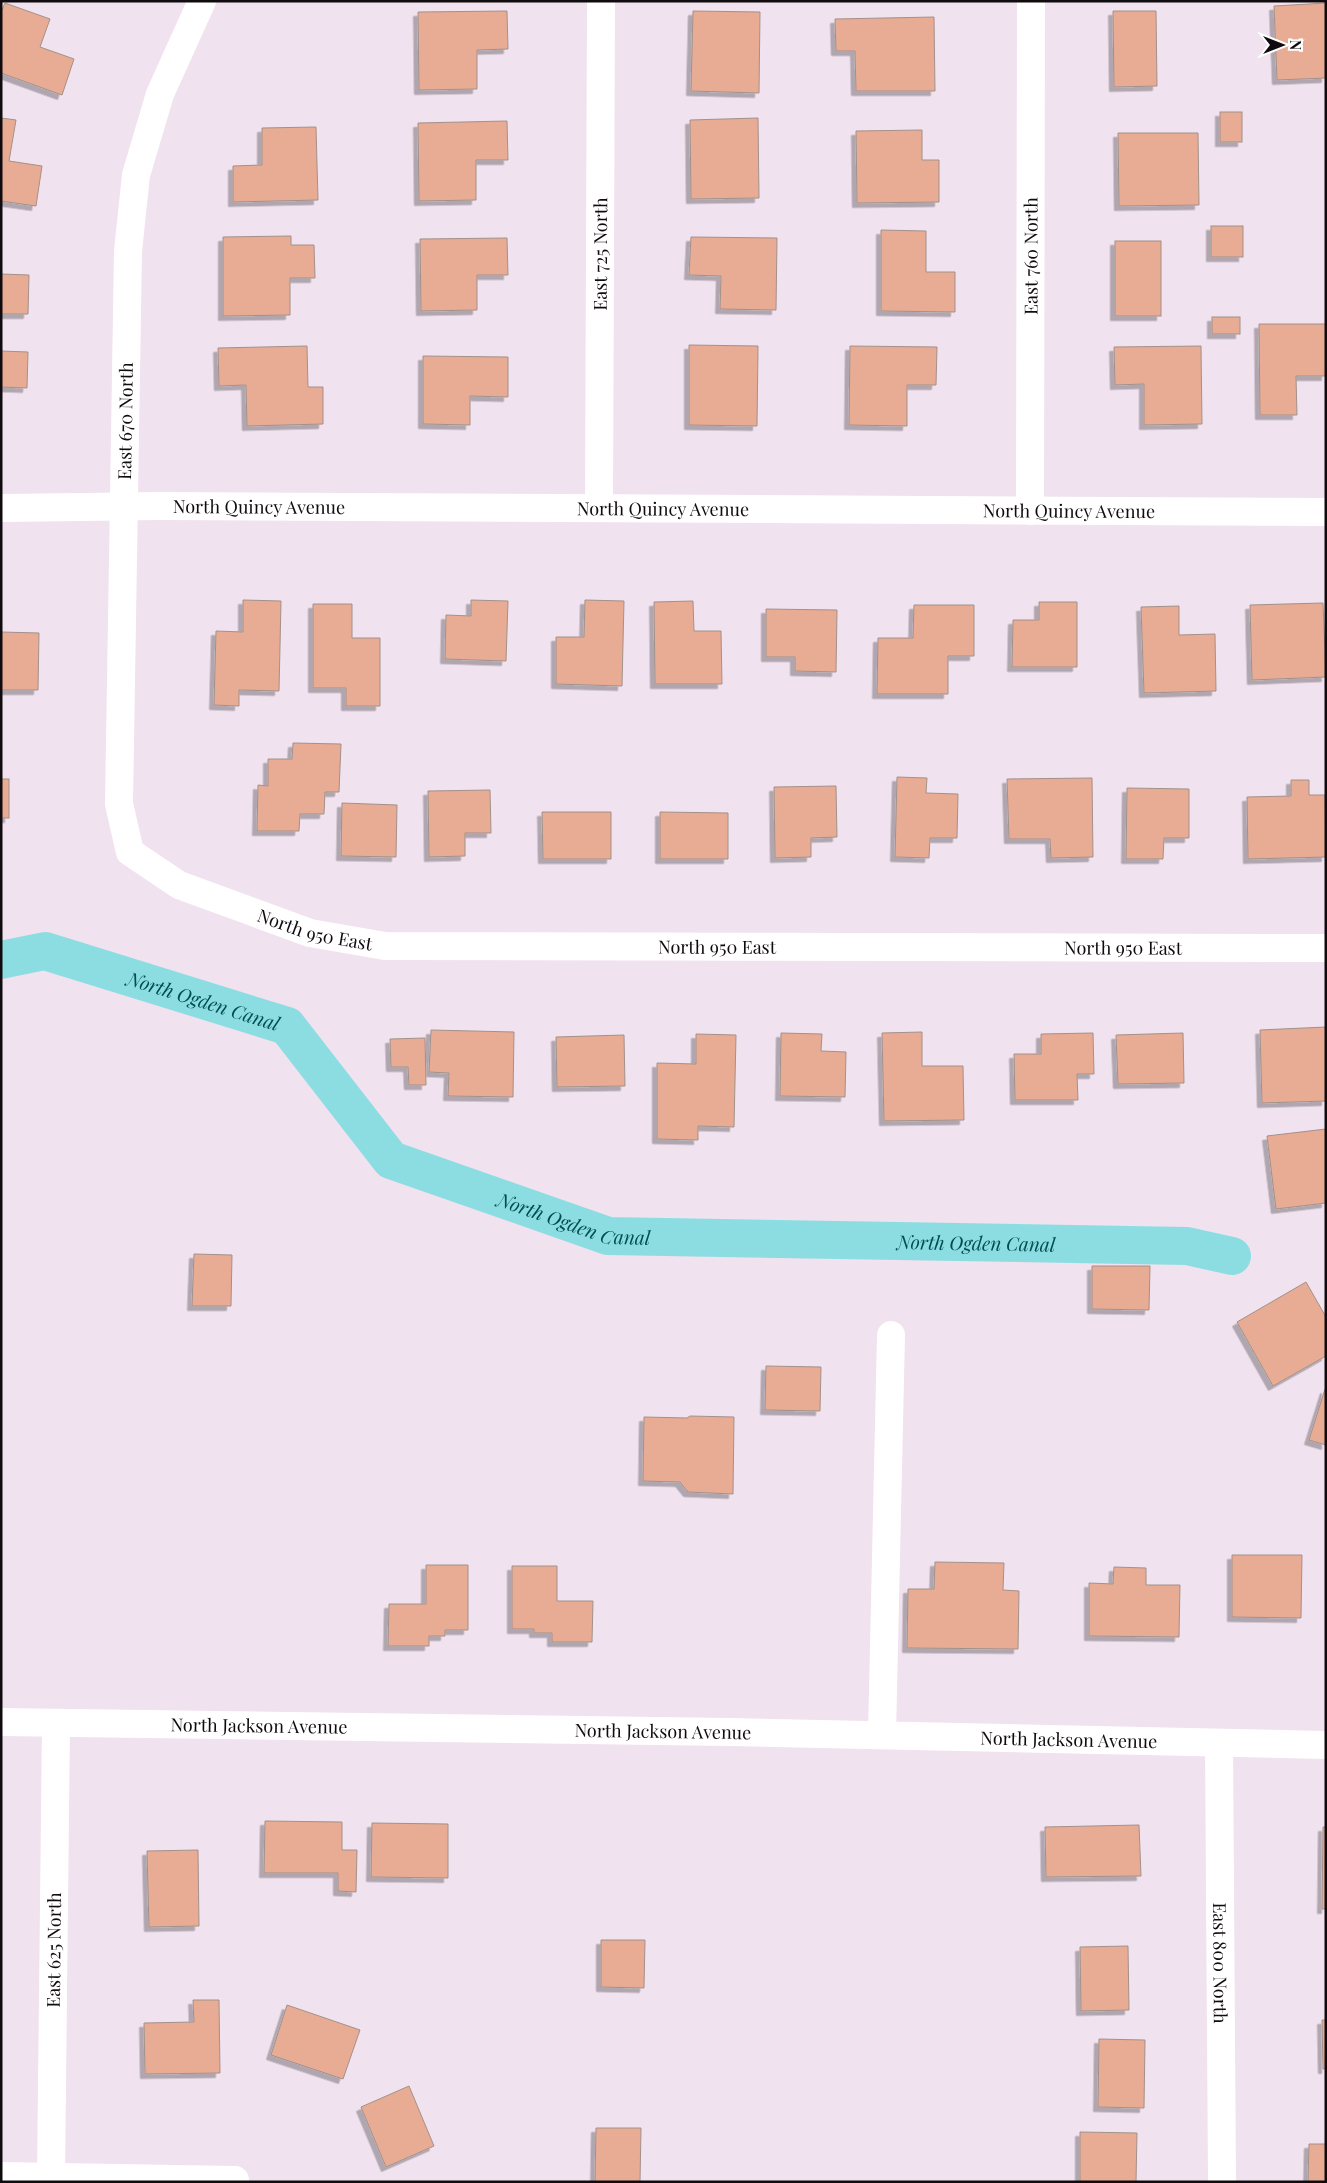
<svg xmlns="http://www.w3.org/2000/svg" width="1327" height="2183" font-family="'Playfair Display',serif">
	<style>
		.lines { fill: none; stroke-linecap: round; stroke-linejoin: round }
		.canal { stroke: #8cdde2; stroke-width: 38 }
		.building { fill: #e8ab93; stroke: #a2918b; filter: url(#shadow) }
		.minor { stroke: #fff; stroke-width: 28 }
		.labels { text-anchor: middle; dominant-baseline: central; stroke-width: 4.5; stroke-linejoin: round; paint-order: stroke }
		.street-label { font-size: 18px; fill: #100b0f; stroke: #fff }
		.water-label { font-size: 19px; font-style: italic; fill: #004d51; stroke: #fff }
	</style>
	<defs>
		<filter id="shadow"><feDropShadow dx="-4.5" dy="4.5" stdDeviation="0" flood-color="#0004"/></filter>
	</defs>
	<rect width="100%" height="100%" fill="#f0e2ee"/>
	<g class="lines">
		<!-- canal -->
		<path class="canal" id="s1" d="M1,960L45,951L287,1026L391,1160L608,1236L1187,1246L1232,1256"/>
	</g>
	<!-- building -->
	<g class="building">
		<path d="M5,3L50,19L40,47L74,59L62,95L1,73V12Z"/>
		<path d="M1326,3V78L1277,80L1274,6Z"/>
		<path d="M507,11L508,49L477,50V89L419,90L418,12Z"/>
		<path d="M693,11L760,12L759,93L691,91Z"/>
		<path d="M1113,11H1156L1157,86L1114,87Z"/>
		<path d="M934,17L935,91H856L855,51H836L835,19Z"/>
		<rect x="1220" y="112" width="22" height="30"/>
		<path d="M1,118L16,120L9,161L42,166L36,206L1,201Z"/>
		<path d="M758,118L759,198L691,199L690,120Z"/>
		<path d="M507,121L508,160H476V200L419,201L418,123Z"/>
		<path d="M316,127L318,200L233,202V166L262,165V128Z"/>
		<path d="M922,130V160H939V202L857,203L856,131Z"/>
		<path d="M1118,133H1198L1199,205L1119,206Z"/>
		<rect x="1211" y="226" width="32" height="31"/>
		<path d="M881,230L926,231V272H955V312L881,311Z"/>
		<path d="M291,236V245H314L315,278H290V315L223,316V237Z"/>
		<path d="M691,237L777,238L776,310L720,309L721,276L689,275Z"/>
		<path d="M507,238L508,275H477V310L421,311L420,239Z"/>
		<rect x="1115" y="241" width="46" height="75"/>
		<path d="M1,274L29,275L28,314H1Z"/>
		<rect x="1212" y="317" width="28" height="17"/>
		<path d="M1259,324H1326V376H1296L1297,415H1260Z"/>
		<path d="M689,345L758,346L757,426L689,425Z"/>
		<path d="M307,346L308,387H323V424L247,426L246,385L219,386L218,348Z"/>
		<path d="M850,346L937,347L936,385H907V426L849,425Z"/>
		<path d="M1201,346L1202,424L1144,425V384L1115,385L1114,347Z"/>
		<path d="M1,351L28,352L27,388L1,387Z"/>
		<path d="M423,356L508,357V397L470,396V425L423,424Z"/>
		<path d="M243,600L281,601L279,691L239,690V706L214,705L216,631L243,632Z"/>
		<path d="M471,600L508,601L506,661L445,659L446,615L471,616Z"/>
		<path d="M585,600L624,601L622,686L556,684V637H584Z"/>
		<path d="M693,601L694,631H721L722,684H655L654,602Z"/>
		<path d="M1039,602H1077V667H1012L1013,620H1039Z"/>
		<path d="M1323,603L1326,677L1252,680L1250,605Z"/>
		<path d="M313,604H352V638H380V706H346V688H313Z"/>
		<path d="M914,605H974V656H948V694H877L878,638H913Z"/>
		<path d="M1179,606V635L1215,634L1216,691L1144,693L1141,607Z"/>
		<path d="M766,609L837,610L836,672L795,671V657H766Z"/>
		<path d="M1,632L39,633L38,690H1Z"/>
		<path d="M293,743L341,744L339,792H325L324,814H300L299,831H257L258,785L268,786V759H292Z"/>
		<path d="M897,777L927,778L926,793L958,794L957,838H930L929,858L895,857Z"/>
		<path d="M1092,778L1093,857L1051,858L1050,839H1009L1007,779Z"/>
		<rect x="1" y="779" width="8" height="39"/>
		<path d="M1291,780H1309V795H1325L1326,857L1248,859L1247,797L1291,796Z"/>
		<path d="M836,786L837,837L811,838V857L775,858L774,787Z"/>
		<path d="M1127,788L1189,789V838H1164L1163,859H1126Z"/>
		<path d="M490,790L491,833H465V856L429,857L428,791Z"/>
		<path d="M342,803L397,805L396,857L341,856Z"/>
		<path d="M542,812H611V859H543Z"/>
		<path d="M660,812L728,813V859H660Z"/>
		<path d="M1326,1027V1101L1262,1103L1260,1030Z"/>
		<path d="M431,1030L514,1032L513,1097L448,1096L449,1073L429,1072Z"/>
		<path d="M922,1032V1066H963L964,1120L884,1121L882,1033Z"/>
		<path d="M781,1033L822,1034L821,1051L846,1052L845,1097L780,1096Z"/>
		<path d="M1093,1033L1094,1074H1077L1078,1100H1015L1014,1054H1041V1034Z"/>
		<path d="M1183,1033L1184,1083L1118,1084L1116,1035Z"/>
		<path d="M696,1034L736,1035L734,1127L698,1126V1140L657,1139V1063L696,1064Z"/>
		<path d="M624,1035L625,1086L557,1087L556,1037Z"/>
		<path d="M425,1038L426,1085H409L408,1067H391L390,1039Z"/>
		<path d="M1326,1129V1203L1276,1209L1267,1136Z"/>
		<path d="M194,1254L232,1255L231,1306H192Z"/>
		<path d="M1092,1266H1150L1149,1310L1092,1309Z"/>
		<path d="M1306,1282L1326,1317V1356L1273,1386L1237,1322Z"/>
		<path d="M766,1366L821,1367L820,1411L765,1410Z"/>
		<path d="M1325,1389H1326V1445L1309,1440Z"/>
		<path d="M690,1416L734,1417L733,1494L688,1492L680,1482L643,1481L644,1417L687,1418Z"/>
		<path d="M1232,1555H1302L1301,1618L1232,1617Z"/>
		<path d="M935,1562L1004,1563L1003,1590L1019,1591L1018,1649L907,1648L908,1589H934Z"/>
		<path d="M426,1565H468V1630H445V1636H429V1646H388L389,1604H426Z"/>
		<path d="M512,1566H557V1601H593L592,1642H552V1633H534V1629H512Z"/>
		<path d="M1114,1567L1146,1568V1585H1180L1179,1637L1089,1636V1583L1113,1584Z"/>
		<path d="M265,1821L342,1822V1850H357L356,1892L338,1891V1873H264Z"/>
		<path d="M372,1823L448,1824V1878L371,1877Z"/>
		<path d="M1139,1825L1141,1876L1046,1877L1045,1827Z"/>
		<path d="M1323,1827H1326V1909H1322Z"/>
		<path d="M198,1850L199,1926L149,1927L147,1851Z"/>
		<path d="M601,1940H645L644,1988L601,1987Z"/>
		<path d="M1128,1946L1129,2010L1081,2011L1080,1947Z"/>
		<path d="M193,2000H219L220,2073L145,2074L144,2023L194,2022Z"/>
		<path d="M287,2005L360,2030L343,2079L271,2055Z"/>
		<path d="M1322,2020H1326V2069H1323Z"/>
		<path d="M1099,2039L1145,2040L1144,2108L1098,2107Z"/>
		<path d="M409,2086L434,2146L386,2167L361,2107Z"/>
		<path d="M596,2128H641L640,2182H595Z"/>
		<path d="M1080,2132L1137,2133L1136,2182H1080Z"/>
		<path d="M1309,2144H1326V2182H1308Z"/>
	</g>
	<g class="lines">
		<!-- minor -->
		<g class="minor">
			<path id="s2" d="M202,1L160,94L136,175L128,251L119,804L130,852L179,885L310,933L385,946L1326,948"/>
			<path id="s3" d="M1,508L161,506L1326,512"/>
			<path id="s4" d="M599,508L601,1"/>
			<path id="s5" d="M1030,511L1031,1"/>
			<path id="s6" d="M1,1722L731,1732L1326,1745"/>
			<path d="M882,1735L891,1335"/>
			<path id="s7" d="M1219,1744L1222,2182"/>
			<path d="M1,2176L235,2180"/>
			<path id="s8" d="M51,2176L56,1723"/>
		</g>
	</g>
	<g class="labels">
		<!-- street labels -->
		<g class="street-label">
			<text stroke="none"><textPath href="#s4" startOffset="254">East 725 North</textPath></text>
			<text stroke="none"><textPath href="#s5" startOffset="255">East 760 North</textPath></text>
			<text transform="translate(125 421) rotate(-89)">East 670 North</text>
			<text stroke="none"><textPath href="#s3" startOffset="258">North Quincy Avenue</textPath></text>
			<text stroke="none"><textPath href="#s3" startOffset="662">North Quincy Avenue</textPath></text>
			<text stroke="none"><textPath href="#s3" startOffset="1068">North Quincy Avenue</textPath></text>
			<text stroke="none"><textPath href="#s2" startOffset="1068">North 950 East</textPath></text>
			<text stroke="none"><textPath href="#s2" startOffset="1472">North 950 East</textPath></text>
			<text stroke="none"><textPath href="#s2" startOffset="1878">North 950 East</textPath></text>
			<text stroke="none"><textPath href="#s6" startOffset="258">North Jackson Avenue</textPath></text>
			<text stroke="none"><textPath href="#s6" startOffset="662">North Jackson Avenue</textPath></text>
			<text stroke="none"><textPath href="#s6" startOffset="1068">North Jackson Avenue</textPath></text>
			<text stroke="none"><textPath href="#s8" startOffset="226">East 625 North</textPath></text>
			<text stroke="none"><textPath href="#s7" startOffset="219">East 800 North</textPath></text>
		</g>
		<!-- water labels -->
		<g class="water-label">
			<text stroke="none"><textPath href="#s1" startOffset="211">North Ogden Canal</textPath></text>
			<text stroke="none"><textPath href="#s1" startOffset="661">North Ogden Canal</textPath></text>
			<text stroke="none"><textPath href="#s1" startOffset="1066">North Ogden Canal</textPath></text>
		</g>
	</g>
	<!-- border -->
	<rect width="1327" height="2183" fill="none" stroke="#100b0f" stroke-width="5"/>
	<!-- north arrow -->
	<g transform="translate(1282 45) rotate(90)" stroke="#ffffff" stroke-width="4" paint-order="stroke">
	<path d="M0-4L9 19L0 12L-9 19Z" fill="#100b0f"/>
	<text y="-8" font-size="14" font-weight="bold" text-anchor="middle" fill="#100b0f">N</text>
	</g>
</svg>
